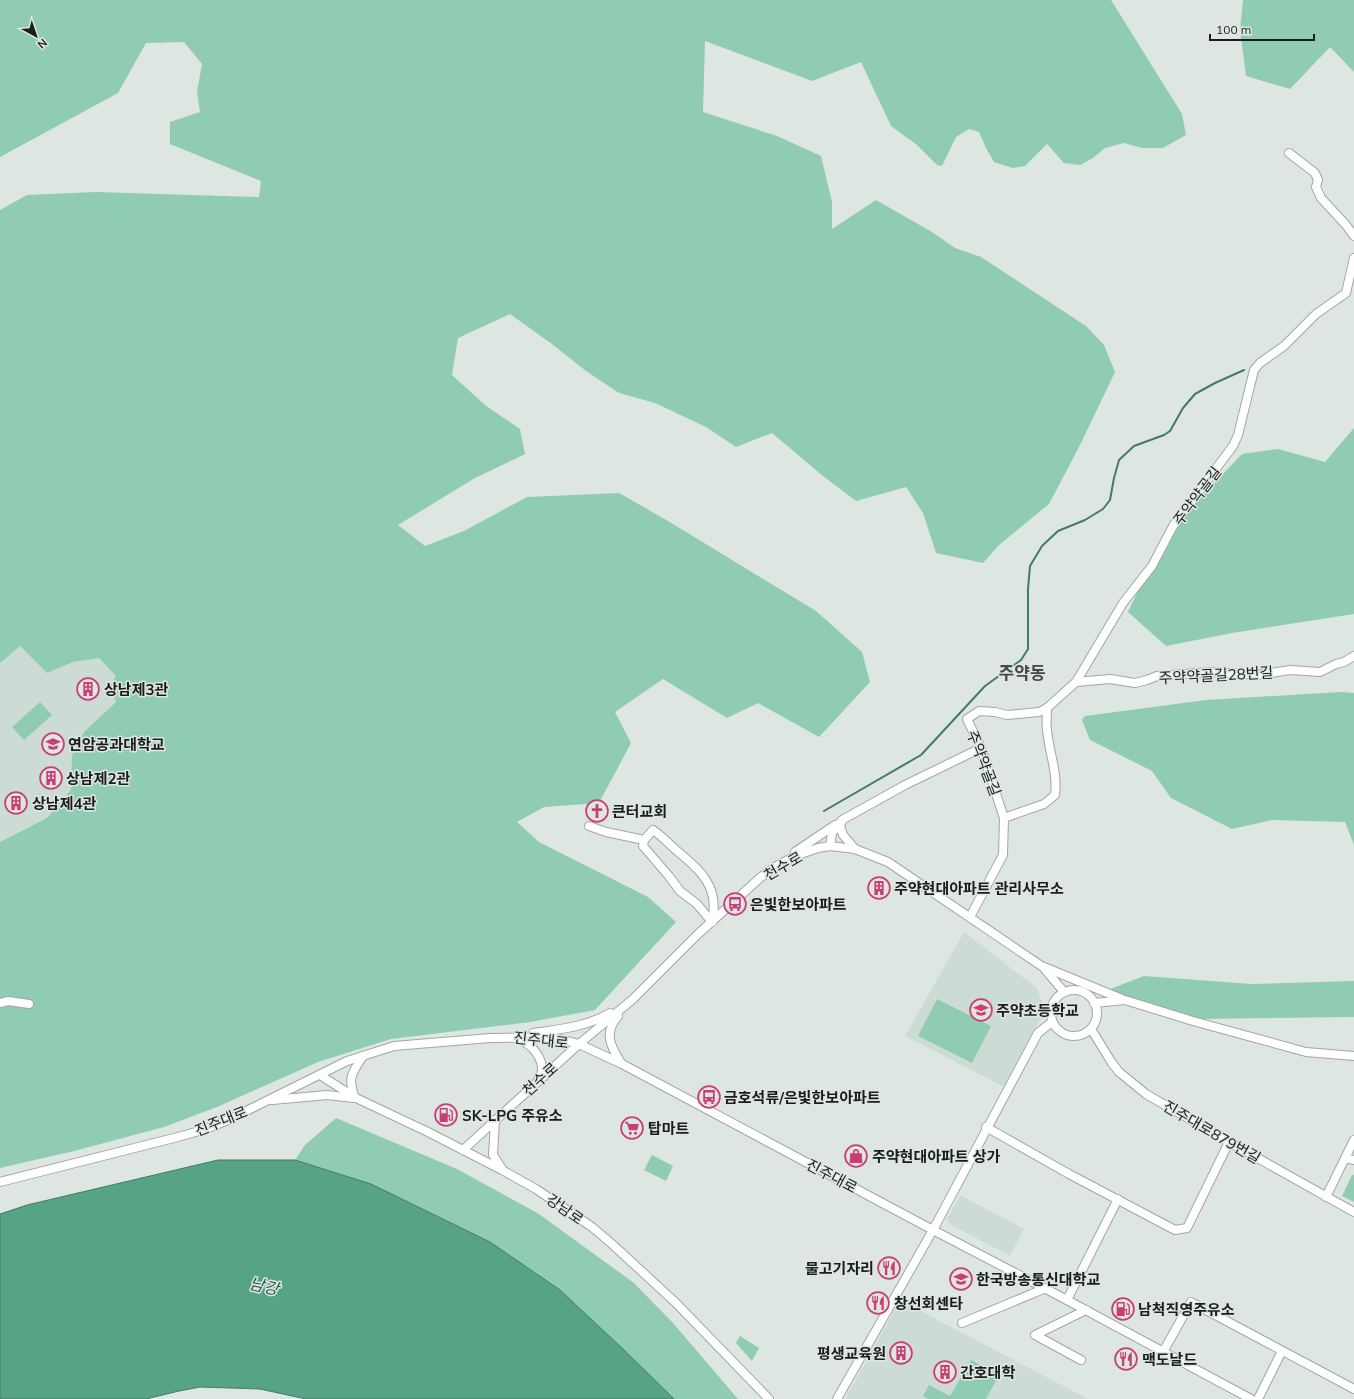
<svg xmlns="http://www.w3.org/2000/svg" width="1354" height="1399" font-family="Mulish,'Noto Sans KR',sans-serif">
	<style>
		.built { fill: #ccdcd5 }
		.green { fill: #8fccb2 }
		.water { fill: #56a385; stroke: #447b66 }
		.lines { fill: none; stroke-linecap: round; stroke-linejoin: round }
		.stream { stroke: #447b66; stroke-width: 2 }
		.minor-casing { stroke: #a0a7a4; stroke-width: 10 }
		.minor { stroke: #fff; stroke-width: 8 }
		.labels { text-anchor: middle; dominant-baseline: central; stroke-width: 3; stroke-linejoin: round; paint-order: stroke }
		.street-label { font-size: 15px; fill: #1a1d1c; stroke: #dee6e2 }
		.poi-label { font-size: 15px; font-weight: bold; fill: #1a1d1c; stroke: #dee6e2; text-anchor: start }
		.water-label { font-size: 16px; font-style: italic; fill: #1e5a45; stroke: #dee6e2 }
		.quarter-label { font-size: 17px; font-weight: bold; fill: #434946; stroke: #dee6e2 }
	</style>
	<rect width="100%" height="100%" fill="#dee6e2"/>
	<!-- built -->
	<g class="built">
		<path d="M0,550L141,669L70,819L0,858Z"/>
		<path d="M964,932L1037,988L1042,1002L1041,1018L1004,1087L905,1036Z"/>
		<path d="M960,1195L1024,1229L1010,1256L950,1224L947,1219Z"/>
		<path d="M900,1300L1088,1399H845Z"/>
	</g>
	<!-- green -->
	<g class="green">
		<path d="M0,0H1111L1182,114L1186,135L1163,148H1142L1124,143L1105,148L1093,158L1080,165L1064,163L1047,144L1025,166L1013,168L994,162L986,148L979,132L969,129L956,137L942,166L937,165L917,145L891,126L861,62L812,81L705,41L703,112L777,136L821,156L832,202V229L876,200L932,232L955,248L981,257L1086,326L1104,345L1115,372L1080,445L1049,504L999,545L983,563L936,553L923,513L906,487L856,501L823,476L772,433L736,447L706,427L655,403L619,393L586,371L552,344L510,314L458,338L452,375L485,405L520,429L525,454L475,478L398,525L425,546L464,531L527,497L619,493L668,521L816,611L862,652L870,682L819,737L758,703L727,718L663,679L615,712L631,743L599,803L544,807L517,822L539,842L648,897L676,922L595,1010L530,1022L391,1039L318,1062L217,1107L164,1127L74,1151L0,1168V842L47,818L71,790L72,755L84,732L116,702L110,687L116,676L99,658L73,662L47,673L20,646L0,663V210L27,195L96,192L259,197L261,181L170,144V122L200,112L197,92L202,64L184,42L146,43L118,93L0,157Z"/>
		<path d="M1243,0H1354V72L1330,47L1290,89L1246,76L1240,30Z"/>
		<path d="M1354,428V614L1232,633L1166,646L1128,612L1165,534L1242,454L1278,449L1325,462Z"/>
		<path d="M1341,692L1354,693V845L1345,822L1272,820L1232,829L1171,798L1152,771L1090,740L1082,720L1085,716L1206,700Z"/>
		<path d="M40,702L52,715L24,740L12,727Z"/>
		<path d="M1144,976L1252,984L1354,981V1017L1197,1019L1105,991Z"/>
		<path d="M937,999L991,1026L972,1063L918,1036Z"/>
		<path d="M336,1118L457,1169L539,1214L634,1283L673,1323L738,1399H674L623,1349L560,1290L490,1242L371,1184L295,1160L305,1145Z"/>
		<path d="M652,1155L673,1166L666,1181L644,1170Z"/>
		<path d="M1352,1175H1354V1202L1342,1196Z"/>
		<path d="M740,1336L759,1348L752,1361L736,1343Z"/>
		<path d="M971,1360L999,1375L986,1399H929L923,1396L929,1385L950,1396Z"/>
	</g>
	<!-- water -->
	<path class="water" d="M218,1160H295L371,1184L490,1242L560,1290L623,1349L674,1399H306L260,1389L200,1387L179,1391L146,1399H0V1214L27,1205Z"/>
	<g class="lines">
		<!-- stream -->
		<path class="stream" d="M824,811L921,755L985,686L1021,660L1028,649V589L1030,566L1042,546L1058,531L1085,520L1103,509L1110,500L1114,478L1119,460L1134,446L1164,435L1170,431L1183,408L1195,394L1215,383L1244,370"/>
		<!-- minor casing -->
		<g class="minor-casing">
			<g id="minor">
				<path d="M1289,153L1315,173L1318,180L1316,187L1321,198L1346,225L1354,236"/>
				<path d="M1076,682L1110,679L1135,683L1147,680L1157,676L1212,672L1258,675L1290,670L1320,672L1336,664L1344,662L1354,656"/>
				<path d="M1004,818L1044,804L1055,795C1058,773 1049,752 1047,730C1046,723 1047,715 1047,708"/>
				<path d="M842,821L840,826L843,835L855,849"/>
				<path d="M589,826L606,832L644,840"/>
				<path d="M653,830C662,836 668,843 676,850C701,871 720,887 712,922L697,904L680,891L668,875L643,846L644,840Z"/>
				<path d="M830,846L832,833L842,820L905,785L981,748"/>
				<path d="M795,852L835,825"/>
				<path d="M970,917L1003,855L1004,818L981,748L967,719L979,711L995,712L1007,715L1039,712L1047,708L1076,682L1123,603L1152,566L1173,526L1233,446L1238,435L1254,370L1260,363L1284,346L1316,314L1346,293L1354,258"/>
				<path d="M1044,967L1122,999"/>
				<circle cx="1074" cy="1013" r="23"/>
				<path d="M0,1003L8,1001L29,1004"/>
				<path d="M1094,1003L1125,1000L1193,1021L1306,1052L1354,1056"/>
				<path d="M618,1016C603,1033 611,1047 621,1063"/>
				<path d="M1091,1029L1112,1063L1119,1072L1146,1094L1229,1142L1354,1212"/>
				<path d="M533,1033C561,1029 586,1027 610,1013"/>
				<path d="M515,1038C528,1041 541,1054 542,1068C543,1073 540,1076 538,1080"/>
				<path d="M320,1075L356,1098L428,1132L502,1170L536,1189L592,1227L612,1244L676,1303L769,1399"/>
				<path d="M355,1098C347,1078 352,1073 363,1056"/>
				<path d="M272,1100L327,1095L354,1098"/>
				<path d="M495,1120L493,1155L502,1169"/>
				<path d="M986,1127L1069,1174L1175,1230L1187,1228L1229,1142"/>
				<path d="M463,1150L579,1044L633,999L697,935L761,877L775,867L795,856L818,848L830,846L855,849L888,862L1043,967L1064,992"/>
				<path d="M1345,1158L1354,1160"/>
				<path d="M0,1182L174,1138L203,1130L228,1120L347,1061L394,1046L490,1038L546,1037L560,1039L579,1044L622,1064L933,1230L1067,1300L1251,1399"/>
				<path d="M1326,1197L1354,1140"/>
				<path d="M1067,1300L1118,1199"/>
				<path d="M962,1323L1046,1288"/>
				<path d="M1163,1352L1191,1302L1354,1389"/>
				<path d="M1081,1360L1035,1335L1086,1310"/>
				<path d="M837,1399L933,1230L1038,1033L1052,1022"/>
				<path d="M1258,1399L1282,1351"/>
			</g>
		</g>
		<!-- minor -->
		<use href="#minor" class="minor"/>
	</g>
	<!-- icons -->
	<defs>
		<g id="building-ring" transform="scale(1.15)"><circle r="9.5" fill="#dee6e2" stroke="#c83e75" stroke-width="1.5"/><path d="M-4-6H4V6H1V3H-1V6H-4ZM-2.5-4.3h1.7v1.8h-1.7ZM.8-4.3h1.7v1.8H.8ZM-2.5-1h1.7V.8h-1.7ZM.8-1h1.7V.8H.8Z" fill="#c83e75"/></g>
		<g id="university-ring" transform="scale(1.15)"><circle r="9.5" fill="#dee6e2" stroke="#c83e75" stroke-width="1.5"/><path d="M0-5L7-2L0 1L-7-2ZM-4 1L0 2.5L4 1V4Q0 6-4 4Z" fill="#c83e75"/></g>
		<g id="church-ring" transform="scale(1.15)"><circle r="9.5" fill="#dee6e2" stroke="#c83e75" stroke-width="1.5"/><path d="M-1.2-6h2.4v3.5h3.3v2.4h-3.3V6h-2.4V-.1h-3.3v-2.4h3.3Z" fill="#c83e75"/></g>
		<g id="bus-ring" transform="scale(1.15)"><circle r="9.5" fill="#dee6e2" stroke="#c83e75" stroke-width="1.5"/><path d="M-5-6H5V4H4V6H2V4H-2V6H-4V4H-5ZM-3.5-4V0h7V-4ZM-3.5 1.2v1.5H-2V1.2ZM2 1.2v1.5H3.5V1.2Z" fill="#c83e75"/></g>
		<g id="school-ring" transform="scale(1.15)"><circle r="9.5" fill="#dee6e2" stroke="#c83e75" stroke-width="1.5"/><path d="M0-5L7-2L0 1L-7-2ZM-4 1L0 2.5L4 1V4Q0 6-4 4Z" fill="#c83e75"/></g>
		<g id="fuel-ring" transform="scale(1.15)"><circle r="9.5" fill="#dee6e2" stroke="#c83e75" stroke-width="1.5"/><path d="M-5.5-6h7V0h2V4h1.3V-2.5L3-4.5l.8-.8L6-3V5H2.5V1h-1V6h-7ZM-4.2-4.7v3.2H.2V-4.7Z" fill="#c83e75"/></g>
		<g id="supermarket-ring" transform="scale(1.15)"><circle r="9.5" fill="#dee6e2" stroke="#c83e75" stroke-width="1.5"/><path d="M-6-5.5h2.5l.6 2H6L4.5 2H-2.5L-4.4-4H-6ZM-1.5 3.2a1.3 1.3 0 1 0 .1 0ZM3 3.2a1.3 1.3 0 1 0 .1 0Z" fill="#c83e75"/></g>
		<g id="shop-ring" transform="scale(1.15)"><circle r="9.5" fill="#dee6e2" stroke="#c83e75" stroke-width="1.5"/><path d="M-5-2.5h2.3a2.7 3.5 0 0 1 5.4 0H5L5.5 6h-11ZM-1.5-2.5h3a1.5 2.3 0 0 0-3 0Z" fill="#c83e75"/></g>
		<g id="restaurant-ring" transform="scale(1.15)"><circle r="9.5" fill="#dee6e2" stroke="#c83e75" stroke-width="1.5"/><path d="M-5-6h1v4h1v-4h1v4h1v-4h1v5L-1.5 .5V6h-2V.5L-5-1ZM5-6V6H3V1.5H1.5Q1.5-4 5-6Z" fill="#c83e75"/></g>
	</defs>
	<g fill-rule="evenodd">
		<use href="#building-ring" x="88" y="689"/>
		<use href="#university-ring" x="53" y="744"/>
		<use href="#building-ring" x="51" y="778"/>
		<use href="#building-ring" x="16" y="803"/>
		<use href="#church-ring" x="597" y="811"/>
		<use href="#building-ring" x="879" y="888"/>
		<use href="#bus-ring" x="735" y="904"/>
		<use href="#school-ring" x="981" y="1010"/>
		<use href="#bus-ring" x="709" y="1097"/>
		<use href="#fuel-ring" x="446" y="1115"/>
		<use href="#supermarket-ring" x="632" y="1128"/>
		<use href="#shop-ring" x="856" y="1156"/>
		<use href="#restaurant-ring" x="889" y="1268"/>
		<use href="#university-ring" x="961" y="1279"/>
		<use href="#restaurant-ring" x="878" y="1303"/>
		<use href="#fuel-ring" x="1123" y="1309"/>
		<use href="#building-ring" x="901" y="1353"/>
		<use href="#restaurant-ring" x="1126" y="1359"/>
		<use href="#building-ring" x="945" y="1372"/>
	</g>
	<g class="labels">
		<!-- street labels -->
		<g class="street-label">
			<text transform="translate(1197 496) rotate(-53)">주약약골길</text>
			<text transform="translate(1216 675) rotate(-3)">주약약골길28번길</text>
			<text transform="translate(984 763) rotate(69)">주약약골길</text>
			<text transform="translate(783 866) rotate(-30)">천수로</text>
			<text transform="translate(541 1040) rotate(6)">진주대로</text>
			<text transform="translate(540 1079) rotate(-42)">천수로</text>
			<text transform="translate(221 1121) rotate(-22)">진주대로</text>
			<text transform="translate(1212 1132) rotate(30)">진주대로879번길</text>
			<text transform="translate(832 1176) rotate(28)">진주대로</text>
			<text transform="translate(565 1209) rotate(35)">강남로</text>
		</g>
		<!-- poi labels -->
		<g class="poi-label">
			<text x="104" y="689">상남제3관</text>
			<text x="68" y="744">연암공과대학교</text>
			<text x="66" y="778">상남제2관</text>
			<text x="32" y="803">상남제4관</text>
			<text x="612" y="811">큰터교회</text>
			<text x="894" y="888">주약현대아파트 관리사무소</text>
			<text x="750" y="904">은빛한보아파트</text>
			<text x="996" y="1010">주약초등학교</text>
			<text x="724" y="1097">금호석류/은빛한보아파트</text>
			<text x="462" y="1115">SK-LPG 주유소</text>
			<text x="648" y="1128">탑마트</text>
			<text x="872" y="1156">주약현대아파트 상가</text>
			<text x="874" y="1268" text-anchor="end">물고기자리</text>
			<text x="976" y="1279">한국방송통신대학교</text>
			<text x="894" y="1303">창선회센타</text>
			<text x="1138" y="1309">남척직영주유소</text>
			<text x="886" y="1353" text-anchor="end">평생교육원</text>
			<text x="1142" y="1359">맥도날드</text>
			<text x="960" y="1372">간호대학</text>
		</g>
		<!-- water labels -->
		<g class="water-label">
			<text transform="translate(264 1286) rotate(13)">남강</text>
		</g>
		<!-- quarter labels -->
		<g class="quarter-label">
			<text x="1022" y="672">주약동</text>
		</g>
	</g>
	<!-- north arrow -->
	<g transform="translate(36 36) rotate(140)" stroke="#dee6e2" stroke-width="3" paint-order="stroke">
	<path d="M0-3L7 15L0 10L-7 15Z" fill="#1a1d1c"/>
	<text y="-6" font-size="11" font-weight="bold" text-anchor="middle" fill="#1a1d1c">N</text>
	</g>
	<!-- scale -->
	<path d="M1210 34v6h104v-6" fill="none" stroke="#1a1d1c" stroke-width="2"/>
	<text x="1216" y="34" font-size="12" fill="#1a1d1c" stroke="#dee6e2" stroke-width="3" paint-order="stroke">100 m</text>
</svg>
